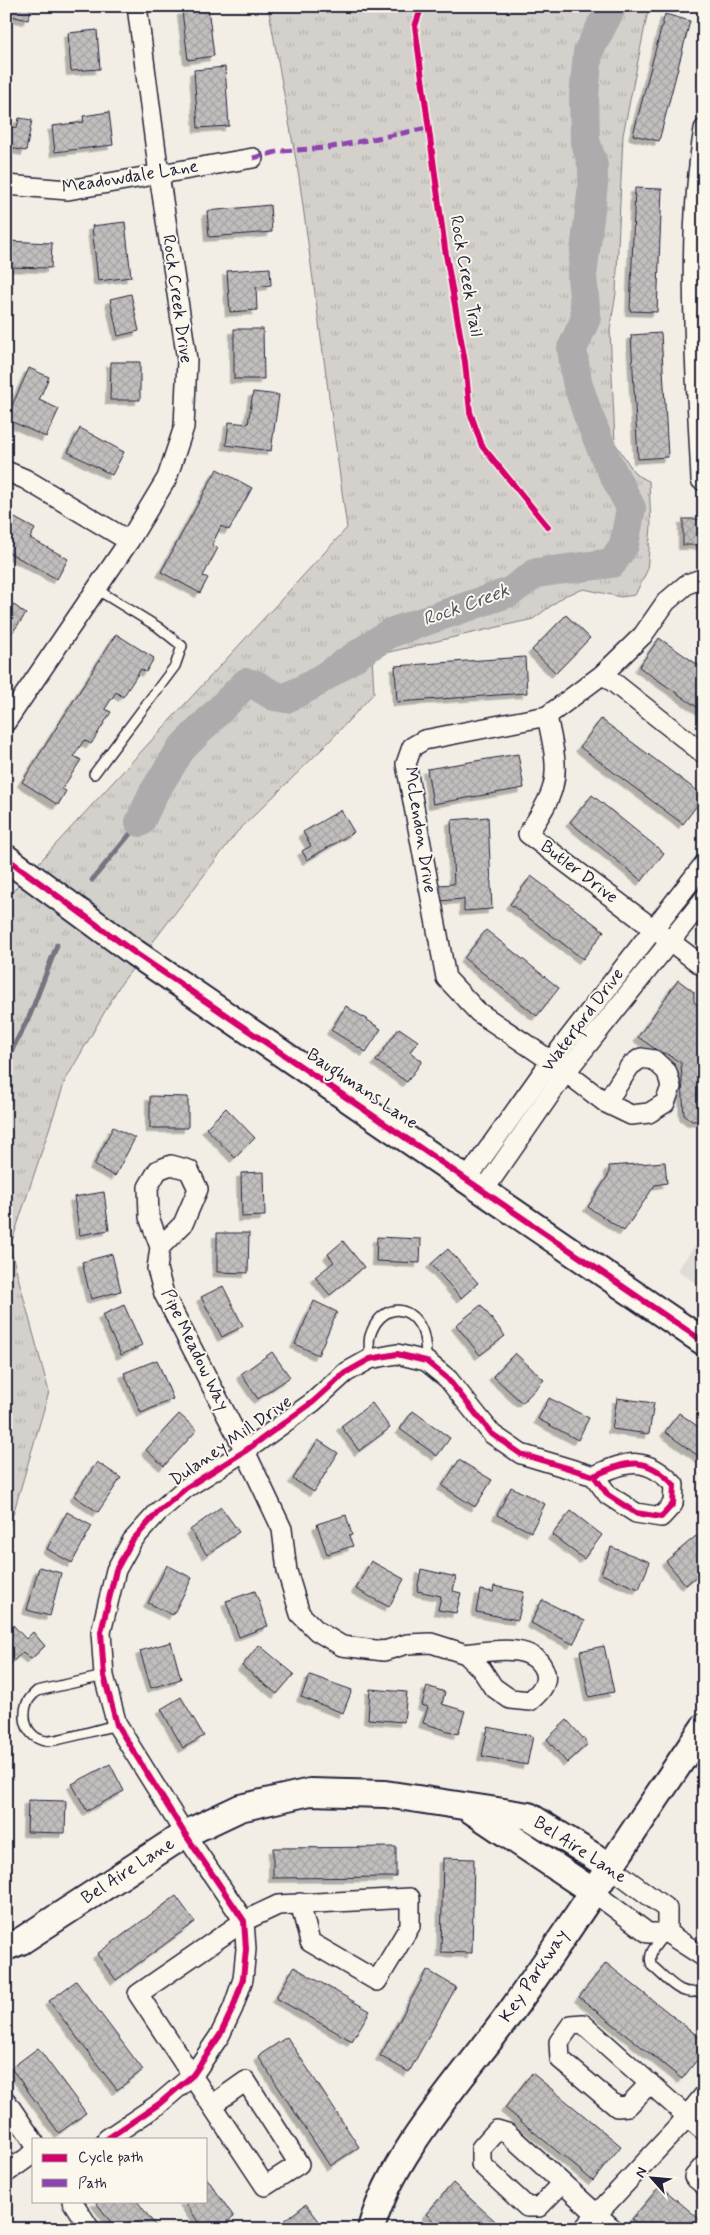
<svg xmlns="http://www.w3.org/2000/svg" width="710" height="2235" font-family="Mynerve,sans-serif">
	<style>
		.built { fill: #e0dcd6 }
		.park { fill: url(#park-tufts); stroke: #7b7a84 }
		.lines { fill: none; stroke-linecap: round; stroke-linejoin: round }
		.stream { stroke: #76747f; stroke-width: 5 }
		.river { stroke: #aeabad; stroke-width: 30 }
		.building { fill: url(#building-cross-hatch); stroke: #22223b; filter: url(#shadow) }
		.lane-casing { stroke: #22223b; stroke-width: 12 }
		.street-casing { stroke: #22223b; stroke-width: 22 }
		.secondary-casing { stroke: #22223b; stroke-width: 30 }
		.lane { stroke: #fbf7ec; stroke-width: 9 }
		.street { stroke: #fbf7ec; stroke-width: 19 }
		.secondary { stroke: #fbf7ec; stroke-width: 26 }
		.quiet { stroke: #8e44ad; stroke-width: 5; stroke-dasharray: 10 5; stroke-linecap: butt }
		.cycleway-casing { stroke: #fbf7ec; stroke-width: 9 }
		.cycleway { stroke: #d6006c; stroke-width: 6 }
		.labels { text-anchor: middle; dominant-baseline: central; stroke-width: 4; stroke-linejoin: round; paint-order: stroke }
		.street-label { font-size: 18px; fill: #22223b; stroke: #fbf7ec }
		.water-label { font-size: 19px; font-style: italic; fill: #535263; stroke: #fbf7ec }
	</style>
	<defs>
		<pattern id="park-tufts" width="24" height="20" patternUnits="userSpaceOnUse" patternTransform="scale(1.25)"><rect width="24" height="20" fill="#d4d1cc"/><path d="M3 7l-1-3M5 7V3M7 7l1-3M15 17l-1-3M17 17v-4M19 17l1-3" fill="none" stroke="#b6b3b0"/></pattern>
		<pattern id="building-cross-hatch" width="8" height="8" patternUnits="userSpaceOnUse" patternTransform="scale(1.25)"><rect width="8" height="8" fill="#c2bebe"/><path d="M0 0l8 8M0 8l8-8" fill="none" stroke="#a6a3a4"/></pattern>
		<filter id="shadow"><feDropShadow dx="-4.5" dy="4.5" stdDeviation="0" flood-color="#0004"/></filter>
	</defs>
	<rect width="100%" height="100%" fill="#f2eee5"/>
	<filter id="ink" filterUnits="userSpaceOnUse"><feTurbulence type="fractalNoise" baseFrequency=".02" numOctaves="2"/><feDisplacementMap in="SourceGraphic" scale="10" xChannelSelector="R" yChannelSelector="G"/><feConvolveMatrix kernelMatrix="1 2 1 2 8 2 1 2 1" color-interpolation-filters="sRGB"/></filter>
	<g filter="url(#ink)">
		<!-- built -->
		<path class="built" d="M704,1234V1289L677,1270Z"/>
		<!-- park -->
		<path class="park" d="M268,6H649L623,135L616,293L610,330L615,443L636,475L649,481L651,526L647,571L635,595L621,597L584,589L566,595L533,619L372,656L374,693L325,746L237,832L120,985L65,1081L10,1247L49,1392L6,1538V901L11,893L347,528L299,177Z"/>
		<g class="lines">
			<!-- stream -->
			<g class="stream">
				<path d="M92,880L140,822"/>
				<path d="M6,1061L30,1015L57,945"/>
			</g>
			<!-- river -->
			<path class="river" d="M140,822L154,792L181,749L246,683L256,685L274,696L286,698L312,685L390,633L510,592L536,573L612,563L624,545L631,508L606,459L588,415L577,382L572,349L586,318L582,276L593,185V166L585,140L584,97L588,52L612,6"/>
		</g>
		<!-- building -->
		<g class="building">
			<path d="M14,6H32L28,20L11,16Z"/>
			<path d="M208,7L214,56L188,60L182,11Z"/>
			<path d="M665,14L690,21L659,141L633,135Z"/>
			<path d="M97,30L100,69L71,71L68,33Z"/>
			<path d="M225,67L229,126L198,128L194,70Z"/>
			<path d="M109,112L113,145L55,152L52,126L84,122L83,116Z"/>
			<path d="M19,118L32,120L26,151L6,147V126L17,128Z"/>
			<path d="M635,188L662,189L657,312L630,311Z"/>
			<path d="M270,205L272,232L209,237L207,211Z"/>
			<path d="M125,222L131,277L98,281L92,226Z"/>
			<path d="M6,241L52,243L51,268L6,267Z"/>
			<path d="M270,268L271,285L256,287L257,310L230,312L227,271Z"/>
			<path d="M131,294L139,331L118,336L110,299Z"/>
			<path d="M234,329H263L264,379H234Z"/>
			<path d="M661,333L668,457L638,459L631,335Z"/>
			<path d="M111,362H140V400H110Z"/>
			<path d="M29,368L49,377L39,400L59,409L46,437L6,419Z"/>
			<path d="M253,392L279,395L271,451L226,445L229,422L248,424Z"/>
			<path d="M80,428L124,452L112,475L68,452Z"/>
			<path d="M217,469L252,488L229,530L221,526L212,545L218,548L203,576L208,578L200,593L161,572Z"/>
			<path d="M13,517L35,529L30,538L68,559L57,579L6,551V529Z"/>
			<rect x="683" y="519" width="21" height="26"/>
			<path d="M6,599L26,614L6,641Z"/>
			<path d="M566,615L590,638L556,673L532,650Z"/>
			<path d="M116,634L154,658L146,672L141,669L123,697L116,692L105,709L111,712L91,744L84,740L74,756L81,760L62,789L66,791L58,805L22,782Z"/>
			<path d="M659,638L704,669V712L639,667Z"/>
			<path d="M525,657L527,693L397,702L395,666Z"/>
			<path d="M601,719L704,796L683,824L580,747Z"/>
			<path d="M518,754L524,788L433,804L427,769Z"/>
			<path d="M592,795L664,853L642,881L570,822Z"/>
			<path d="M341,810L354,832L307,860L302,851L311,846L303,832Z"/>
			<path d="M488,817L492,909L464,911V899L438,901L437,885L454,884L451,820Z"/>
			<path d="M531,876L604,931L583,959L510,904Z"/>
			<path d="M486,930L559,988L537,1016L464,958Z"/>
			<path d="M678,980L694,992V1002L704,1008V1120L692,1121L684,1115L681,1063L666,1053H661L638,1037Z"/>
			<path d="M346,1006L381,1029L366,1052L331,1030Z"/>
			<path d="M399,1028L418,1041L410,1052L422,1061L407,1082L376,1061Z"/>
			<path d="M150,1096L188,1097V1128H150Z"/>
			<path d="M226,1108L255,1138L235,1158L206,1128Z"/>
			<path d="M113,1127L135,1138L115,1176L94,1165Z"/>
			<path d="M665,1162L667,1183L655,1185L624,1231L588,1207L609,1174V1166Z"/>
			<path d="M264,1172L265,1216L242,1217L241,1173Z"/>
			<path d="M104,1192L109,1230L80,1235L74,1197Z"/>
			<path d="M217,1233H249L248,1273L217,1272Z"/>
			<path d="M377,1237L421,1239L420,1263L376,1261Z"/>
			<path d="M343,1241L364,1267L330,1295L315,1277L334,1262L328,1254Z"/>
			<path d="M448,1249L478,1283L461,1298L431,1264Z"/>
			<path d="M112,1254L121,1291L91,1299L82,1262Z"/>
			<path d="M223,1286L243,1326L222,1337L201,1297Z"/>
			<path d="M314,1301L337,1312L318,1355L295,1344Z"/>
			<path d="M124,1305L142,1345L121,1355L102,1315Z"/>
			<path d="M481,1305L505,1336L480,1355L456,1325Z"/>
			<path d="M272,1352L290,1377L258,1399L241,1374Z"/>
			<path d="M515,1353L544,1380L522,1403L493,1376Z"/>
			<path d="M157,1360L173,1399L141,1413L124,1373Z"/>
			<path d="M549,1398L589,1418L578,1440L538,1419Z"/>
			<path d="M617,1398L654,1403L649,1434L612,1429Z"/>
			<path d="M372,1403L390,1428L359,1451L341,1426Z"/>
			<path d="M413,1411L450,1438L437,1456L400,1429Z"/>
			<path d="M679,1413L704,1431V1455L701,1458L665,1432Z"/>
			<path d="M179,1414L197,1430L164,1466L146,1450Z"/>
			<path d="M318,1440L338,1453L314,1492L293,1479Z"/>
			<path d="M459,1460L492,1480L475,1507L442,1486Z"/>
			<path d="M97,1462L121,1478L98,1512L74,1496Z"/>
			<path d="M511,1487L545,1504L531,1532L497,1515Z"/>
			<path d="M221,1507L239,1532L207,1555L190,1530Z"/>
			<path d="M571,1511L602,1535L584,1559L552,1535Z"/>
			<path d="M67,1512L92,1526L72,1563L47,1549Z"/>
			<path d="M346,1515L352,1535L349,1536L353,1546L327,1554L317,1524Z"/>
			<path d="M696,1536L704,1546V1570L686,1585L666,1561Z"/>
			<path d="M611,1547L650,1562L639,1589L601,1574Z"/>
			<path d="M371,1561L404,1579L389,1607L356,1589Z"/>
			<path d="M167,1565L192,1578L173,1615L148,1603Z"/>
			<path d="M39,1567L61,1573L50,1616L27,1610Z"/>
			<path d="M421,1569L456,1577L453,1591L461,1593L456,1613L438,1610L441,1596L417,1591Z"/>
			<path d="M494,1586L524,1592L518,1620L476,1612L480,1590L493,1592Z"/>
			<path d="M255,1591L268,1626L239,1637L226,1601Z"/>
			<path d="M542,1600L585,1621L573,1644L531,1623Z"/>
			<path d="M13,1625L26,1639L33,1632L45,1646L31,1659L23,1652L6,1668V1632Z"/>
			<path d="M171,1642L181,1679L151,1688L140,1651Z"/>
			<path d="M259,1645L294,1674L277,1694L242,1666Z"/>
			<path d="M604,1646L614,1692L589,1697L580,1651Z"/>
			<path d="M310,1675L352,1690L343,1713L301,1697Z"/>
			<path d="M427,1686L445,1692L442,1704L465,1711L458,1734L423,1723L428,1707L422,1705Z"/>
			<path d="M370,1689L407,1692L404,1722L368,1719Z"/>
			<path d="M181,1697L204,1736L183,1748L161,1709Z"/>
			<path d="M567,1720L588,1744L567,1763L547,1739Z"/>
			<path d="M488,1727L533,1736L527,1765L482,1756Z"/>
			<path d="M110,1764L124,1791L87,1811L72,1784Z"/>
			<path d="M28,1800L66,1801L65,1833L27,1832Z"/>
			<path d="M396,1847V1877L273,1878V1848Z"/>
			<path d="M443,1858L474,1859L472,1953L441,1952Z"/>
			<path d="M176,1896L195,1922L116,1980L97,1954Z"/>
			<path d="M606,1963L704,2041V2051L682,2079L579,1997Z"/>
			<path d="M294,1967L370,2011L352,2041L276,1998Z"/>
			<path d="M427,1970L456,1987L409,2072L380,2056Z"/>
			<path d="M76,1981L143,2070L117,2090L49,2001Z"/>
			<path d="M287,2037L359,2147L330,2166L258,2056Z"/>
			<path d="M38,2048L86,2113L59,2133L11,2068Z"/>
			<path d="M532,2073L621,2146L593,2181L505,2108Z"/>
			<path d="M206,2177L234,2217L216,2229H203L184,2201H206Z"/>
			<path d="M453,2183L504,2229H442L426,2214Z"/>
			<path d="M660,2186L704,2223V2229H644L632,2219Z"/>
			<path d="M95,2201H137L158,2229H116Z"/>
			<path d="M306,2204L325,2229H274Z"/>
		</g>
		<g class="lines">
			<!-- lane casing -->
			<g class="lane-casing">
				<g id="lane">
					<path d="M94,774L175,666L182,646L158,627L96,589"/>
					<path d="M370,1359C370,1352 368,1342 370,1336C379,1306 408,1300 422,1330C426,1339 426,1351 426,1361"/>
					<path d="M104,1676L37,1691C28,1699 24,1705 25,1718C26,1730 34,1740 47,1741C60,1741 102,1728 117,1725"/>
					<path d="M666,1933C658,1943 646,1953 652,1966C669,1980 681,2000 704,1989"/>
				</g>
			</g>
			<!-- street casing -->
			<g class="street-casing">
				<g id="street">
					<path d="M704,129C685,243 696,364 701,480H704"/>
					<path d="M6,185L68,190L253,158"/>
					<path d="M6,471L25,479L129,541"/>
					<path d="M603,674L704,754"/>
					<path d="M547,716C551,737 559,765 553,786C549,803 537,819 528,834L704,967"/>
					<path d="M6,722L129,541L167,478L184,427L187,360L159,174L137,6"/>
					<path d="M606,1103L630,1066L641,1058L654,1060L667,1072L671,1087L665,1103L649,1113L631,1115L606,1103L551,1061L478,1012L446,978L406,764L412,747L424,740L547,716L603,674L643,635L666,602L687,584L704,578"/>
					<path d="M467,1179L551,1061L704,864"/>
					<path d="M484,1190L565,1073L704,899"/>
					<path d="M160,1247L149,1217L148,1187L158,1170L171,1165L189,1170L198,1189L183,1224L160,1247L157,1269L164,1294L245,1451L282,1529L287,1571L300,1614L317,1631L342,1646L384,1651L407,1644L431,1643L466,1654L482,1670L493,1687L510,1699L530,1701C538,1694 548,1685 545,1673C536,1641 490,1651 466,1654"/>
					<path d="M609,1866L667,1909V1933"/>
					<path d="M592,1891L648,1933H667L704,1957"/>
					<path d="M650,2083L628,2106L617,2107L560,2059L559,2042L571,2025L583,2024C624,2060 663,2096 704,2131"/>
					<path d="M6,2101L34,2142"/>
					<path d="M212,2105L246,2081L299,2164L265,2186L138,1994L244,1921L278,1905L410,1898V1926L377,1981L310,1942L300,1903"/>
					<path d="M107,2139L159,2104L193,2075L220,2035L233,2008L243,1979L246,1949L244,1921L185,1834L117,1725L104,1676L101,1632L116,1570L132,1541L158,1512L186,1488L245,1451L313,1402L345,1373L370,1359L397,1354L426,1361L448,1379L492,1434L521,1454L594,1476L608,1495L636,1513L661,1517L673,1504L674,1485C647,1456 628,1460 594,1476"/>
					<path d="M704,2165L694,2177L704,2185"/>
					<path d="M6,2173L34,2153"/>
					<path d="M561,2184L539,2207H527L481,2164V2148L497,2130L507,2133L613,2229"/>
					<path d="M72,2201L90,2229"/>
					<path d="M583,2229L679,2126L704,2095"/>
				</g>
			</g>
			<!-- secondary casing -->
			<g class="secondary-casing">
				<g id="secondary">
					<path d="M6,858L135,953L704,1342"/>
					<path d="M471,1810L592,1891"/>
					<path d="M6,1947L21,1941L185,1834L240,1808L310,1792L385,1794L529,1816L609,1866"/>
					<path d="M371,2229C392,2152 464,2077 510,2013C577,1919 639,1822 704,1727"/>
				</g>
			</g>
			<!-- lane -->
			<use href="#lane" class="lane"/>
			<!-- street -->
			<use href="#street" class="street"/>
			<!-- secondary -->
			<use href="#secondary" class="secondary"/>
			<!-- quiet -->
			<path class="quiet" d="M253,158L281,151L327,148L428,128"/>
			<!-- cycleway casing -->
			<g class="cycleway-casing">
				<g id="cycleway">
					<path d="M422,6L415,26L445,249L465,362L470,412L482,446L548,527"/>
					<path d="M6,858L135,953L704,1342"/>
					<path d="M107,2139L159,2104L193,2075L220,2035L233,2008L243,1979L246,1949L244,1921L185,1834L117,1725L104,1676L101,1632L116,1570L132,1541L158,1512L186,1488L245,1451L313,1402L345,1373L370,1359L397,1354L426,1361L448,1379L492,1434L521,1454L594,1476L608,1495L636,1513L661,1517L673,1504L674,1485C647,1456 628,1460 594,1476"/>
				</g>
			</g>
			<!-- cycleway -->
			<use href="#cycleway" class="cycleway"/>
		</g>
	</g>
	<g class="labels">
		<!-- street labels -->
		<g class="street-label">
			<text transform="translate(130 177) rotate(-9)">Meadowdale Lane</text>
			<text transform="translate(466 276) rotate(80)">Rock Creek Trail</text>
			<text transform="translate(177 299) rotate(82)">Rock Creek Drive</text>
			<text transform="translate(420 830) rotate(81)">McLendon Drive</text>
			<text transform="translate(579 872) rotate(37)">Butler Drive</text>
			<text transform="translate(583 1020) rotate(-53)">Waterford Drive</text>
			<text transform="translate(362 1089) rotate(34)">Baughmans Lane</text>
			<text transform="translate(195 1350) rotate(64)">Pipe Meadow Way</text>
			<text transform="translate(231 1441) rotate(-35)">Dulaney Mill Drive</text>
			<text transform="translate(580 1850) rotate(33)">Bel Aire Lane</text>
			<text transform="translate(128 1871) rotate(-33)">Bel Aire Lane</text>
			<text transform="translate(534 1976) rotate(-56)">Key Parkway</text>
		</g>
		<!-- water labels -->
		<g class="water-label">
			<text transform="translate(466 605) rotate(-20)">Rock Creek</text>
		</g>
	</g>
	<!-- margin -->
	<rect width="710" height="2235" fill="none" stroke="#fbf7ec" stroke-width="25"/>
	<rect x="12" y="12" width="685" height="2210" fill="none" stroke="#22223b" stroke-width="2" filter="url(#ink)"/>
	<!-- legend -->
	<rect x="32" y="2138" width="175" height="65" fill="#fbf7ec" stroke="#a4a2a5"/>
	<rect x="42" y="2154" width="25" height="8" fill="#d6006c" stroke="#a4a2a5"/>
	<text x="78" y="2162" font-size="15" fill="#22223b">Cycle path</text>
	<rect x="42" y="2179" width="25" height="8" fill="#8e44ad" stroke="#a4a2a5"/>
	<text x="78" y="2188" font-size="15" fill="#22223b">Path</text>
	<!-- north arrow -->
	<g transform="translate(652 2178) rotate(297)" stroke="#fbf7ec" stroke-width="4" paint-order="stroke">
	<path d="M0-4L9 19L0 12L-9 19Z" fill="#22223b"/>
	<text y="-8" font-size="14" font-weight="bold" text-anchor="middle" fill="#22223b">N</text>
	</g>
</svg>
